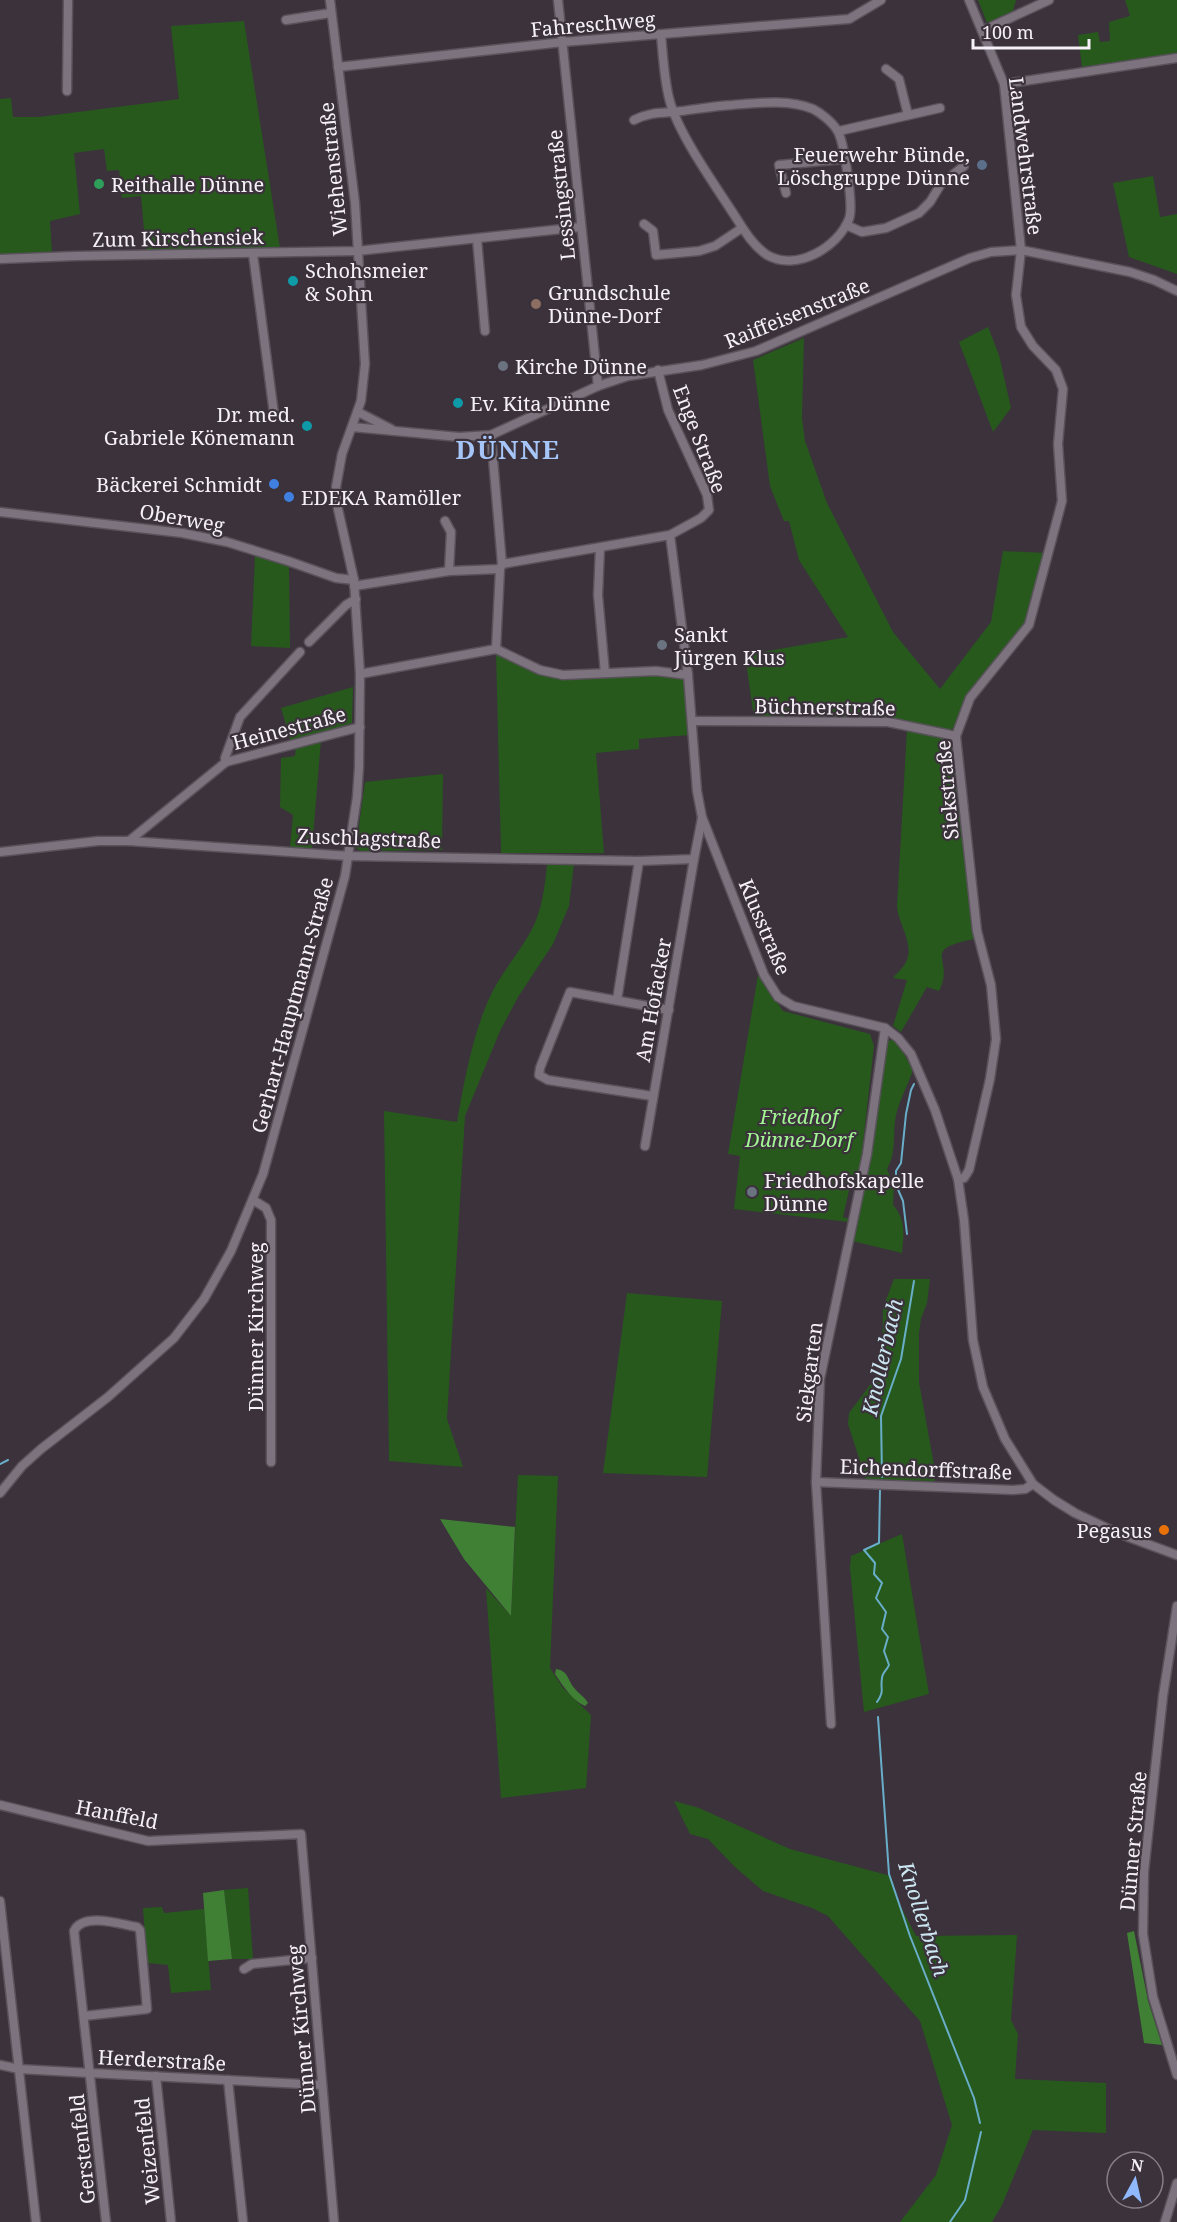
<svg xmlns="http://www.w3.org/2000/svg" width="1177" height="2222" font-family="'Noto Serif',serif">
	<style>
		.green { fill: #27591d }
		.forest { fill: #408034 }
		.lines { fill: none; stroke-linecap: round; stroke-linejoin: round }
		.stream { stroke: #69aec8; stroke-width: 2 }
		.minor-casing { stroke: #59525a; stroke-width: 11 }
		.minor { stroke: #7d737e; stroke-width: 8 }
		.service-dot { fill: #5c6f8a; stroke: #3b323c; stroke-width: 2 }
		.leisure-dot { fill: #2e9e5b; stroke: #3b323c; stroke-width: 2 }
		.culture-dot { fill: #0f9aa8; stroke: #3b323c; stroke-width: 2 }
		.education-dot { fill: #8d6e63; stroke: #3b323c; stroke-width: 2 }
		.worship-dot { fill: #6b7280; stroke: #3b323c; stroke-width: 2 }
		.shop-dot { fill: #3f7fe0; stroke: #3b323c; stroke-width: 2 }
		.food-dot { fill: #e8710a; stroke: #3b323c; stroke-width: 2 }
		.labels { text-anchor: middle; dominant-baseline: central; stroke-width: 4.5; stroke-linejoin: round; paint-order: stroke }
		.street-label { font-size: 20px; fill: #f6f0f7; stroke: #3b323c }
		.poi-label { font-size: 20px; fill: #f6f0f7; stroke: #3b323c; text-anchor: start }
		.park-label { font-size: 20px; font-style: italic; fill: #a1f791; stroke: #3b323c }
		.water-label { font-size: 21px; font-style: italic; fill: #cce7f2; stroke: #3b323c }
		.district-label { font-size: 26px; font-weight: bold; letter-spacing: 1.5px; fill: #a6c5f8; stroke: #3b323c }
	</style>
	<rect width="100%" height="100%" fill="#3b323c"/>
	<!-- green -->
	<g class="green">
		<path d="M978,0H1016L1013,11L987,23Z"/>
		<path d="M1125,0H1177V53L1082,67L1078,35L1098,32L1100,42L1110,41L1109,22L1130,16Z"/>
		<path d="M244,21L280,248L146,252L141,196L122,198L119,170L107,171L104,149L74,153L80,214L50,221L52,253L0,255V99L11,98L13,117H39L179,99L171,26Z"/>
		<path d="M1153,176L1160,217L1177,214V274L1129,257L1113,183Z"/>
		<path d="M988,327L999,355L1011,408L993,432L959,342Z"/>
		<path d="M804,338L802,418L805,441L827,503L893,632L940,689L991,622L1003,551L1046,553L1027,624L966,696L954,728L948,730L888,717L754,718L745,655L848,637L799,560L789,521H784L770,486L753,360Z"/>
		<path d="M255,555L289,565L290,648L251,646Z"/>
		<path d="M496,652L540,671L657,674L686,678L689,735L639,739V749L596,753L604,853H501Z"/>
		<path d="M353,687L352,723L291,742L281,708Z"/>
		<path d="M907,729L951,739L974,939C918,950 956,959 939,991L927,987L901,1032L893,1026L907,980L893,978C897,973 903,968 906,962C915,944 898,924 897,906Z"/>
		<path d="M321,740L312,849L290,848L293,815L280,807L281,758L295,756L296,746Z"/>
		<path d="M443,774L442,850L361,851L356,848L365,782Z"/>
		<path d="M547,864H574L569,906L553,944L518,997L500,1031L465,1116L447,1419L463,1467L389,1461L384,1111L457,1122C464,1082 472,1038 488,1001C499,975 518,955 531,931C542,911 545,886 547,864Z"/>
		<path d="M758,975L783,1011L870,1034L874,1046L860,1169L857,1183L851,1182L843,1217L849,1219V1222L734,1209L740,1156L728,1154Z"/>
		<path d="M892,1039L900,1047L913,1070C908,1086 897,1104 895,1121C893,1137 896,1154 887,1169L894,1186L893,1205C906,1220 904,1234 902,1253L852,1241L885,1044Z"/>
		<path d="M894,1279H930L927,1303L921,1319L919,1333V1382L934,1465L935,1481L866,1480L848,1424L849,1413L882,1369L883,1308Z"/>
		<path d="M627,1293L722,1301L707,1477L603,1473Z"/>
		<path d="M518,1475L558,1476L550,1668L563,1688L591,1715L586,1788L501,1798L486,1588L511,1616Z"/>
		<path d="M902,1534L929,1694L864,1712L850,1568L851,1556Z"/>
		<path d="M674,1801L699,1808L790,1849L891,1876L898,1901L916,1936L1017,1935L1011,2020L1018,2034L1015,2079L1106,2083V2133L1033,2130L1002,2205L992,2222H900L936,2175L952,2125L920,2021L828,1916L812,1908L763,1891L735,1867L708,1839L690,1834Z"/>
		<path d="M248,1888L253,1959H232L224,1890Z"/>
		<path d="M162,1907L164,1913L204,1909L211,1990L171,1993L168,1965L147,1963L143,1908Z"/>
	</g>
	<!-- forest -->
	<g class="forest">
		<path d="M440,1519L515,1527L511,1616L464,1559Z"/>
		<path d="M556,1669C569,1671 567,1680 575,1689C579,1694 585,1697 588,1703L585,1706C572,1700 563,1686 555,1674Z"/>
		<path d="M224,1890L232,1959L208,1961L203,1893Z"/>
		<path d="M1134,1931L1148,2001L1162,2045L1144,2043L1127,1933Z"/>
	</g>
	<g class="lines">
		<!-- stream -->
		<g class="stream">
			<path d="M907,1234L903,1201L896,1185V1171L901,1163L906,1114L911,1090L914,1084"/>
			<path d="M0,1464L8,1460"/>
			<path d="M882,1477L881,1416L901,1359L914,1281"/>
			<path d="M877,1702C885,1690 880,1690 882,1678C882,1673 887,1670 889,1665L884,1651L888,1637L882,1629L886,1612L876,1598L882,1583L874,1574L875,1563L864,1550L879,1543L880,1490"/>
			<path d="M878,1717L889,1874L910,1936L974,2098L980,2123"/>
			<path d="M950,2222L965,2200L981,2132"/>
		</g>
		<!-- minor casing -->
		<g class="minor-casing">
			<g id="minor">
				<path d="M558,0L598,386"/>
				<path d="M286,20L331,13"/>
				<path d="M982,31L1049,0"/>
				<path d="M338,67L563,42L849,19L881,0"/>
				<path d="M886,69L899,79L908,115"/>
				<path d="M1004,84L1177,58"/>
				<path d="M67,91L68,0"/>
				<path d="M634,120C647,113 659,113 673,112C693,110 712,106 732,105C757,103 789,99 813,109C821,113 832,122 837,130C844,140 854,207 849,219C838,247 797,272 767,255C752,245 742,227 733,213C713,182 677,132 669,98C664,78 663,55 661,35"/>
				<path d="M839,131L940,108"/>
				<path d="M786,193L779,165L844,159"/>
				<path d="M644,224L653,231L656,255L699,251L715,246L742,228"/>
				<path d="M846,225L862,232L886,228L919,213L930,202L941,184L964,166"/>
				<path d="M477,239L485,331"/>
				<path d="M253,254L274,414"/>
				<path d="M0,259L75,256L357,251L581,227"/>
				<path d="M358,412L391,429"/>
				<path d="M352,427L459,437L491,435L598,386L628,376L702,365L756,351L970,258L991,252L1021,250L1130,272L1154,280L1177,291"/>
				<path d="M491,435L502,564L500,569L496,649"/>
				<path d="M0,512L182,533L227,542L288,561L336,578L354,580"/>
				<path d="M445,521L451,532L449,571"/>
				<path d="M670,535L688,675L697,791L702,817L764,975L778,997L793,1006L885,1028L898,1038L911,1054L935,1110L958,1179L964,1220L973,1340L983,1387L1005,1439L1033,1484L1054,1500L1075,1513L1115,1532L1177,1555"/>
				<path d="M600,548L598,595L605,673"/>
				<path d="M502,564L670,535L701,518L709,510L707,495L668,410L658,370"/>
				<path d="M354,586L449,571L500,569"/>
				<path d="M309,642L346,605L356,599"/>
				<path d="M496,649L540,670L563,675L656,671L688,675"/>
				<path d="M360,674L496,649"/>
				<path d="M692,721L888,722L956,736"/>
				<path d="M226,762L225,758L240,717L300,652"/>
				<path d="M129,841L226,762L360,727"/>
				<path d="M0,852L98,841H129L349,856L639,861L694,859L702,818"/>
				<path d="M617,1000L639,861"/>
				<path d="M652,1096L548,1080L539,1075L540,1068L570,992L669,1010"/>
				<path d="M645,1146L694,859"/>
				<path d="M958,1179L964,1178L969,1170L990,1079L996,1039L991,985L977,931L956,736L970,698L1029,625L1062,501L1058,444L1063,389L1056,370L1033,346L1021,327L1016,295L1021,250L1004,84L969,0"/>
				<path d="M253,1200L266,1208L271,1220V1462"/>
				<path d="M816,1482L1013,1490L1025,1489L1033,1484"/>
				<path d="M0,1493L22,1466L41,1449L108,1397L174,1338L204,1299L231,1251L263,1174L345,876L357,797L359,767L360,674L354,580L338,509L336,487L342,454L361,401L365,364L355,203L330,0"/>
				<path d="M1177,1606L1163,1696L1144,1872L1143,1934L1153,1997L1177,2075"/>
				<path d="M831,1724L816,1482L820,1379L867,1154L885,1028"/>
				<path d="M0,1805L148,1841L301,1834L334,2222"/>
				<path d="M0,1901L36,2222"/>
				<path d="M244,1969L252,1964L312,1958"/>
				<path d="M84,2016L147,2009L140,1930L137,1927C120,1924 83,1912 74,1931L106,2222"/>
				<path d="M0,2065L19,2069L90,2073L322,2085"/>
				<path d="M156,2076L171,2222"/>
				<path d="M228,2080L243,2222"/>
				<path d="M1165,2222L1177,2183"/>
			</g>
		</g>
		<!-- minor -->
		<use href="#minor" class="minor"/>
	</g>
	<!-- markers -->
	<circle class="service-dot" cx="982" cy="165" r="6"/>
	<circle class="leisure-dot" cx="99" cy="184" r="6"/>
	<g class="culture-dot">
		<circle cx="293" cy="281" r="6"/>
		<circle cx="458" cy="403" r="6"/>
		<circle cx="307" cy="426" r="6"/>
	</g>
	<circle class="education-dot" cx="536" cy="304" r="6"/>
	<g class="worship-dot">
		<circle cx="503" cy="366" r="6"/>
		<circle cx="662" cy="645" r="6"/>
		<circle cx="752" cy="1192" r="6"/>
	</g>
	<g class="shop-dot">
		<circle cx="274" cy="484" r="6"/>
		<circle cx="289" cy="497" r="6"/>
	</g>
	<circle class="food-dot" cx="1164" cy="1530" r="6"/>
	<g class="labels">
		<!-- street labels -->
		<g class="street-label">
			<text transform="translate(593 24) rotate(-5)">Fahreschweg</text>
			<text transform="translate(1026 156) rotate(83)">Landwehrstraße</text>
			<text transform="translate(333 169) rotate(-96)">Wiehenstraße</text>
			<text transform="translate(561 195) rotate(-96)">Lessingstraße</text>
			<text transform="translate(178 238) rotate(-1)">Zum Kirschensiek</text>
			<text transform="translate(797 313) rotate(-22)">Raiffeisenstraße</text>
			<text transform="translate(700 439) rotate(69)">Enge Straße</text>
			<text transform="translate(182 518) rotate(10)">Oberweg</text>
			<text transform="translate(825 707) rotate(1)">Büchnerstraße</text>
			<text transform="translate(289 728) rotate(-15)">Heinestraße</text>
			<text transform="translate(947 790) rotate(-95)">Siekstraße</text>
			<text transform="translate(369 838) rotate(2)">Zuschlagstraße</text>
			<text transform="translate(765 927) rotate(67)">Klusstraße</text>
			<text transform="translate(653 1000) rotate(-80)">Am Hofacker</text>
			<text transform="translate(292 1005) rotate(-75)">Gerhart-Hauptmann-Straße</text>
			<text transform="translate(255 1327) rotate(-90)">Dünner Kirchweg</text>
			<text transform="translate(809 1372) rotate(-83)">Siekgarten</text>
			<text transform="translate(926 1469) rotate(2)">Eichendorffstraße</text>
			<text transform="translate(117 1814) rotate(11)">Hanffeld</text>
			<text transform="translate(1133 1841) rotate(-85)">Dünner Straße</text>
			<text transform="translate(301 2029) rotate(-95)">Dünner Kirchweg</text>
			<text transform="translate(162 2060) rotate(3)">Herderstraße</text>
			<text transform="translate(82 2149) rotate(-96)">Gerstenfeld</text>
			<text transform="translate(147 2151) rotate(-96)">Weizenfeld</text>
		</g>
		<!-- poi labels -->
		<g class="poi-label">
			<text x="970" y="154" text-anchor="end">Feuerwehr Bünde,<tspan x="970" dy="23">Löschgruppe Dünne</tspan></text>
			<text x="111" y="184">Reithalle Dünne</text>
			<text x="305" y="270">Schohsmeier<tspan x="305" dy="23">&amp; Sohn</tspan></text>
			<text x="548" y="292">Grundschule<tspan x="548" dy="23">Dünne-Dorf</tspan></text>
			<text x="515" y="366">Kirche Dünne</text>
			<text x="470" y="403">Ev. Kita Dünne</text>
			<text x="295" y="414" text-anchor="end">Dr. med.<tspan x="295" dy="23">Gabriele Könemann</tspan></text>
			<text x="262" y="484" text-anchor="end">Bäckerei Schmidt</text>
			<text x="301" y="497">EDEKA Ramöller</text>
			<text x="674" y="634">Sankt<tspan x="674" dy="23">Jürgen Klus</tspan></text>
			<text x="764" y="1180">Friedhofskapelle<tspan x="764" dy="23">Dünne</tspan></text>
			<text x="1152" y="1530" text-anchor="end">Pegasus</text>
		</g>
		<!-- park labels -->
		<g class="park-label">
			<text x="799" y="1116">Friedhof<tspan x="799" dy="23">Dünne-Dorf</tspan></text>
		</g>
		<!-- water labels -->
		<g class="water-label">
			<text transform="translate(882 1357) rotate(-77)">Knollerbach</text>
			<text transform="translate(924 1919) rotate(72)">Knollerbach</text>
		</g>
		<!-- district labels -->
		<g class="district-label">
			<text x="508" y="449">DÜNNE</text>
		</g>
	</g>
	<!-- north arrow -->
	<g transform="translate(1135 2180) rotate(8)"><circle r="28" fill="#3b323c" stroke="#867e87" stroke-width="1.5"/>
	<path d="M0-4.5L10 22L0 15L-10 22Z" fill="#90b8fd"/>
	<text y="-9" font-size="16" font-weight="bold" text-anchor="middle" fill="#f6f0f7">N</text>
	</g>
	<!-- scale -->
	<path d="M973 39v9h116v-9" fill="none" stroke="#f6f0f7" stroke-width="3"/>
	<text x="982" y="39" font-size="18" fill="#f6f0f7" stroke="#3b323c" stroke-width="4.5" paint-order="stroke">100 m</text>
</svg>
